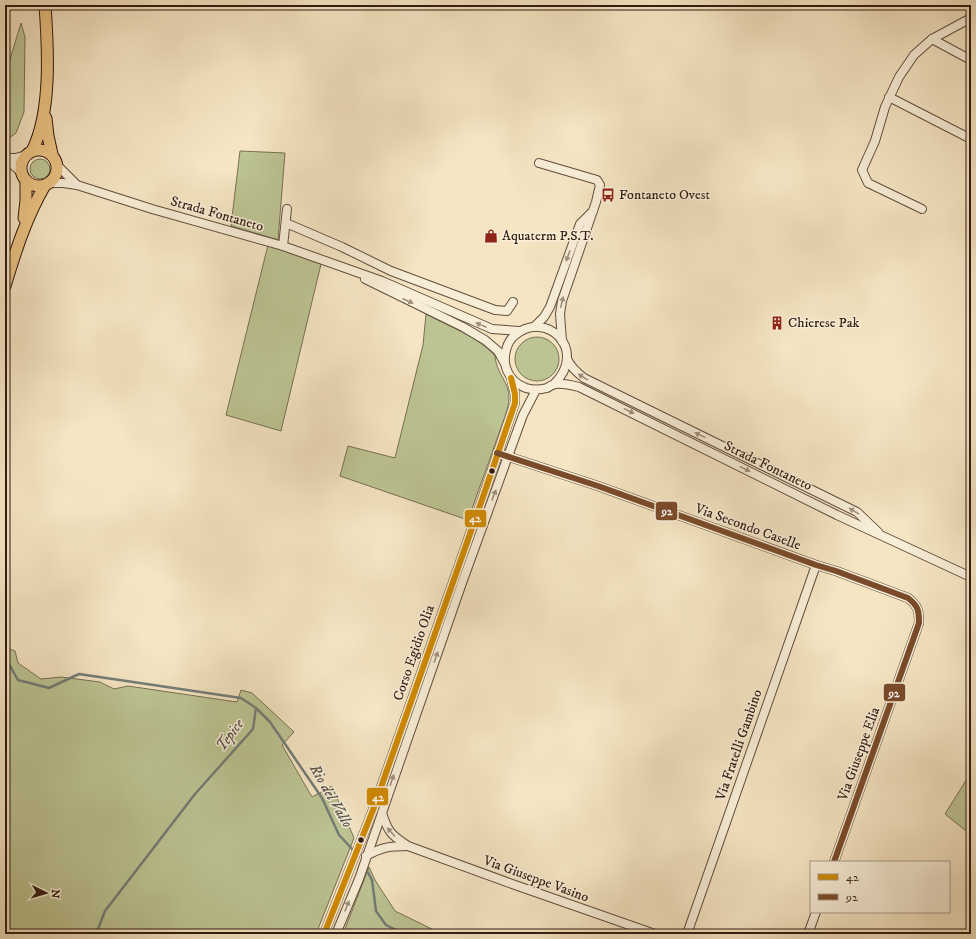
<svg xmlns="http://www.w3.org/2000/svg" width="976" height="939" font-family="'IM FELL DW Pica',serif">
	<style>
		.green { fill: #bdc493; stroke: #776f52 }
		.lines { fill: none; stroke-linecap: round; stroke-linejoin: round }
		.stream { stroke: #737c77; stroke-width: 2.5 }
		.minor-casing { stroke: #624d3d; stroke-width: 10 }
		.major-casing { stroke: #311a10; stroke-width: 13 }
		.minor { stroke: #f8eed8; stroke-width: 8 }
		.major { stroke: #eac282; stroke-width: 11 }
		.bus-1-casing { stroke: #f8eed8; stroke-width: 9 }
		.bus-2-casing { stroke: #f8eed8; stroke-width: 9 }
		.bus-1 { stroke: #cf8a03; stroke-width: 6 }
		.bus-2 { stroke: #7a4b2a; stroke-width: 6 }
		.oneway { fill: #9e8f7e }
		.bus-dot { fill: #311a10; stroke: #f8eed8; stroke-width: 1.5 }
		.labels { text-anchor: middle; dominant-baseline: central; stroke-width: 3; stroke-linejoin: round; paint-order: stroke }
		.poi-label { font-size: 14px; fill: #311a10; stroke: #f8eed8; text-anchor: start }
		.street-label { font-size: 14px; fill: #311a10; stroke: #f8eed8 }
		.water-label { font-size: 15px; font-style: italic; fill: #58534c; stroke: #f8eed8 }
		.line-badge { stroke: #f8eed8; stroke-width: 1.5 }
		.badge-label { font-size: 11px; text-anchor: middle; font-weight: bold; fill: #fff }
	</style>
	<rect width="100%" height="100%" fill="#f5e5c3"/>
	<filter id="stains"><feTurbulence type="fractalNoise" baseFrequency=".005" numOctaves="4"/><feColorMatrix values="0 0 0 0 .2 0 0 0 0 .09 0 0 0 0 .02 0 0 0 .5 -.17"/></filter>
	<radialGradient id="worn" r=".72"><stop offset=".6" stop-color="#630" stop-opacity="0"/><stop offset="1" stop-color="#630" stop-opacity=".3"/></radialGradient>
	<!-- green -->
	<g class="green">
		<path d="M21,23L25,37L24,112L16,133L5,141V76Z"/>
		<path d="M240,151L285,153L278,240L231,226Z"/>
		<circle cx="40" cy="169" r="10"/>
		<path d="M268,245L321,264L281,431L226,415Z"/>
		<path d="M426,314C448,326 479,337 495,356C496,373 510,383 509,398C509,409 501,426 498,436C488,464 478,492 468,520L340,476L348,446L395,458L423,345Z"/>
		<circle cx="537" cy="359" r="22"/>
		<path d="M5,647L15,651L18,663L41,679L61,677L100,682L114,689L128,686L237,702L241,690L252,693L294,732L282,745L312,797L332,786L354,838L316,934H5Z"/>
		<path d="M970,774L971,775V835L945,814Z"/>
		<path d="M369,867L375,880L395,911L442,934H343Z"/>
	</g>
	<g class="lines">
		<!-- stream -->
		<g class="stream">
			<path d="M5,657L18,680L49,688L79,674L241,698L256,708L253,729L195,794L105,911L96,934"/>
			<path d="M256,708L270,722L322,798L339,835L354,851"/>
			<path d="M365,867L372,880L376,911L386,925L404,934"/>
		</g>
		<!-- minor casing -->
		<g class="minor-casing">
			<g id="minor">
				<path d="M932,39L971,60"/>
				<path d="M889,97L971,139"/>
				<path d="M5,158L21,172"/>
				<path d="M5,158H16L26,155"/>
				<path d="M539,163L597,180L600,185L596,202L562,301L560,314L562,341"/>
				<path d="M58,166L77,185"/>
				<path d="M49,183H63L77,185L152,209L283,246L382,281L492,329L519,331"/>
				<path d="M922,209L868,183L862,170L875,141L885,107L899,77L914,55L932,39L971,18"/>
				<path d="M286,223L342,247L391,271L495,310L507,311L513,302"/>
				<path d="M283,246L287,209"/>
				<path d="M365,279L463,327L485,340L498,351L504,362"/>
				<path d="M534,327L544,317L550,307L580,224L593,211"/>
				<path d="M567,359C571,367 576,372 584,378L857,512L878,532"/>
				<path d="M554,384C589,350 546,308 514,336C507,342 504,354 505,363C507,375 515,384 526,388C532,390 540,390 547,388C550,386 552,385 555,384C563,383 571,385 579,387L837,515L971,577"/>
				<path d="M497,453L598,486L816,565L836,571L908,598C918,606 919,610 919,623L834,862"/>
				<path d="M382,813C388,832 391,835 408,846L515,885L655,934"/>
				<path d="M366,856C382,847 390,846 408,846"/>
				<path d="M324,934L373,810L484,494L515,403V394L511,378"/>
				<path d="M336,934L359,879L462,583L523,415L536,390"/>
				<path d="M687,934L816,565"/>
				<path d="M808,934L816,912"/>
			</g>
		</g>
		<!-- major casing -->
		<g class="major-casing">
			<g id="major">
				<path d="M46,118L48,136L52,154"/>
				<circle cx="39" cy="168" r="18"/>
				<path d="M32,151C52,112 48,47 45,5"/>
				<path d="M24,218L26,200V181"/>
				<path d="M5,286C16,250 26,218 45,185"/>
			</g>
		</g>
		<!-- minor -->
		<use href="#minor" class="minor"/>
		<!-- major -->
		<use href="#major" class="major"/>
		<!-- bus-1 casing -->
		<g class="bus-1-casing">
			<path id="bus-1" d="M324,934L373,810L484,494L515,403V394L511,378"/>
		</g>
		<!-- bus-2 casing -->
		<g class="bus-2-casing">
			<path id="bus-2" d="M497,453L598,486L816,565L836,571L908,598C918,606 919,610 919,623L834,862"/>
		</g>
		<!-- bus-1 -->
		<use href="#bus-1" class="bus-1"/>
		<!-- bus-2 -->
		<use href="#bus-2" class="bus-2"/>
	</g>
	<!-- one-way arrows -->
	<defs><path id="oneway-solid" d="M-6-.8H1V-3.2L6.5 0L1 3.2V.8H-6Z"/></defs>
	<g class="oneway">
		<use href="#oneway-solid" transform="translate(568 256) rotate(110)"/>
		<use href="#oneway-solid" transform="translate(408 301) rotate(25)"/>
		<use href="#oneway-solid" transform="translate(562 302) rotate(-76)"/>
		<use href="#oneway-solid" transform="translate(481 325) rotate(-158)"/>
		<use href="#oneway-solid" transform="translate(583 377) rotate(-148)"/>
		<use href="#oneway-solid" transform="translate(629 411) rotate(26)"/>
		<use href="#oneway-solid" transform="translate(700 435) rotate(-154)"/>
		<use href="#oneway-solid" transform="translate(745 469) rotate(26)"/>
		<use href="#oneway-solid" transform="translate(494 495) rotate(-69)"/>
		<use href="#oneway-solid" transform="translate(854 511) rotate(-149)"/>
		<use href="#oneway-solid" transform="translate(436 657) rotate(-71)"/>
		<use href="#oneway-solid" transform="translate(392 780) rotate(-71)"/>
		<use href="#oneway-solid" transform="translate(391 832) rotate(-132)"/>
		<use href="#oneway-solid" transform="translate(347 906) rotate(-68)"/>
	</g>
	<!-- icons -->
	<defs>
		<g id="bus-bare" transform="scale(1.08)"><path d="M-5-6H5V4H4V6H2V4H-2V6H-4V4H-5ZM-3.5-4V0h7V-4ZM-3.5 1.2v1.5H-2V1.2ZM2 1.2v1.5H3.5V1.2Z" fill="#8f2418" stroke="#f8eed8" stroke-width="2.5" paint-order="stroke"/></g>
		<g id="shop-bare" transform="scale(1.08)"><path d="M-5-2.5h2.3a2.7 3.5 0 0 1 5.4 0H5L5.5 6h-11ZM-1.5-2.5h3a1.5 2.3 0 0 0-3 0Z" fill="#8f2418" stroke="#f8eed8" stroke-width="2.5" paint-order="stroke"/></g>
		<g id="building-bare" transform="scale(1.08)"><path d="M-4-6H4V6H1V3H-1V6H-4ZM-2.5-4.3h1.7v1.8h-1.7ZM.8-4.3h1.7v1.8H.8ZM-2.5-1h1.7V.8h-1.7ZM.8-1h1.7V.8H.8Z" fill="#8f2418" stroke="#f8eed8" stroke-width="2.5" paint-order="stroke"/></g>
	</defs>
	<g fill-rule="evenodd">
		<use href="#bus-bare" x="608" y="195"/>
		<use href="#shop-bare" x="491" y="236"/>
		<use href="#building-bare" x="777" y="323"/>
	</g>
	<!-- markers -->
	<g class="bus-dot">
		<circle cx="492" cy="471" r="3.5"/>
		<circle cx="361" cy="840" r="3.5"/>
	</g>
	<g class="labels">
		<!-- poi labels -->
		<g class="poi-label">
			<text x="619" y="195">Fontaneto Ovest</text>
			<text x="502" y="236">Aquaterm P.S.T.</text>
			<text x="788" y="323">Chierese Pak</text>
		</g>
		<!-- street labels -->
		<g class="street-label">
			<text transform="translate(217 214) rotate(16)">Strada Fontaneto</text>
			<text transform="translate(768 466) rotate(26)">Strada Fontaneto</text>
			<text transform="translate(748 527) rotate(20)">Via Secondo Caselle</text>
			<text transform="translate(414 653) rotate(-71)">Corso Egidio Olia</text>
			<text transform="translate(739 745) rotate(-71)">Via Fratelli Gambino</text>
			<text transform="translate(859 754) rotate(-70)">Via Giuseppe Elia</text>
			<text transform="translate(536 879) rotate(20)">Via Giuseppe Vasino</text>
		</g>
		<!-- water labels -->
		<g class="water-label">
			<text transform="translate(230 735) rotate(-53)">Tepice</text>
			<text transform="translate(331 796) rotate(60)">Rio del Vallo</text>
		</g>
	</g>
	<g class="line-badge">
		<rect x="655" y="501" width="23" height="20" rx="4" fill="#7a4b2a"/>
		<rect x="464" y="509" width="23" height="19" rx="4" fill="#cf8a03"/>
		<rect x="883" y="683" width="23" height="19" rx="4" fill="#7a4b2a"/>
		<rect x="366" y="787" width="23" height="19" rx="4" fill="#cf8a03"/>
	</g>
	<g class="badge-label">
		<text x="667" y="515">92</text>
		<text x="475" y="522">42</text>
		<text x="894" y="697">92</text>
		<text x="378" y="801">42</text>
	</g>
	<!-- margin -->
	<rect width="976" height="939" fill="none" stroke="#f5e5c3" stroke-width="20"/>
	<rect x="6" y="6" width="964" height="927" fill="none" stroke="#311a10" stroke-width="2"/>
	<rect x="10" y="10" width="956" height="919" fill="none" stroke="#311a10"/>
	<!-- legend -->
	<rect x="810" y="861" width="140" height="52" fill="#f8eed8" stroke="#a89988"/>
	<rect x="818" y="874" width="20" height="6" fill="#cf8a03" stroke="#a89988"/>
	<text x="846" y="881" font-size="12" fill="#311a10">42</text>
	<rect x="818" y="894" width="20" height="6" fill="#7a4b2a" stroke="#a89988"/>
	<text x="846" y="901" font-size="12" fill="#311a10">92</text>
	<!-- north arrow -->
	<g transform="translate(46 893) rotate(95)" stroke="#f8eed8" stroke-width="3" paint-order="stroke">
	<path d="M0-3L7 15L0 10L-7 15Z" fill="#311a10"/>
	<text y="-6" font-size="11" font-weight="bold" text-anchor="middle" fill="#311a10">N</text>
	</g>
	<rect width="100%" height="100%" filter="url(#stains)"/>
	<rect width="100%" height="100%" fill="url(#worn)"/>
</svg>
